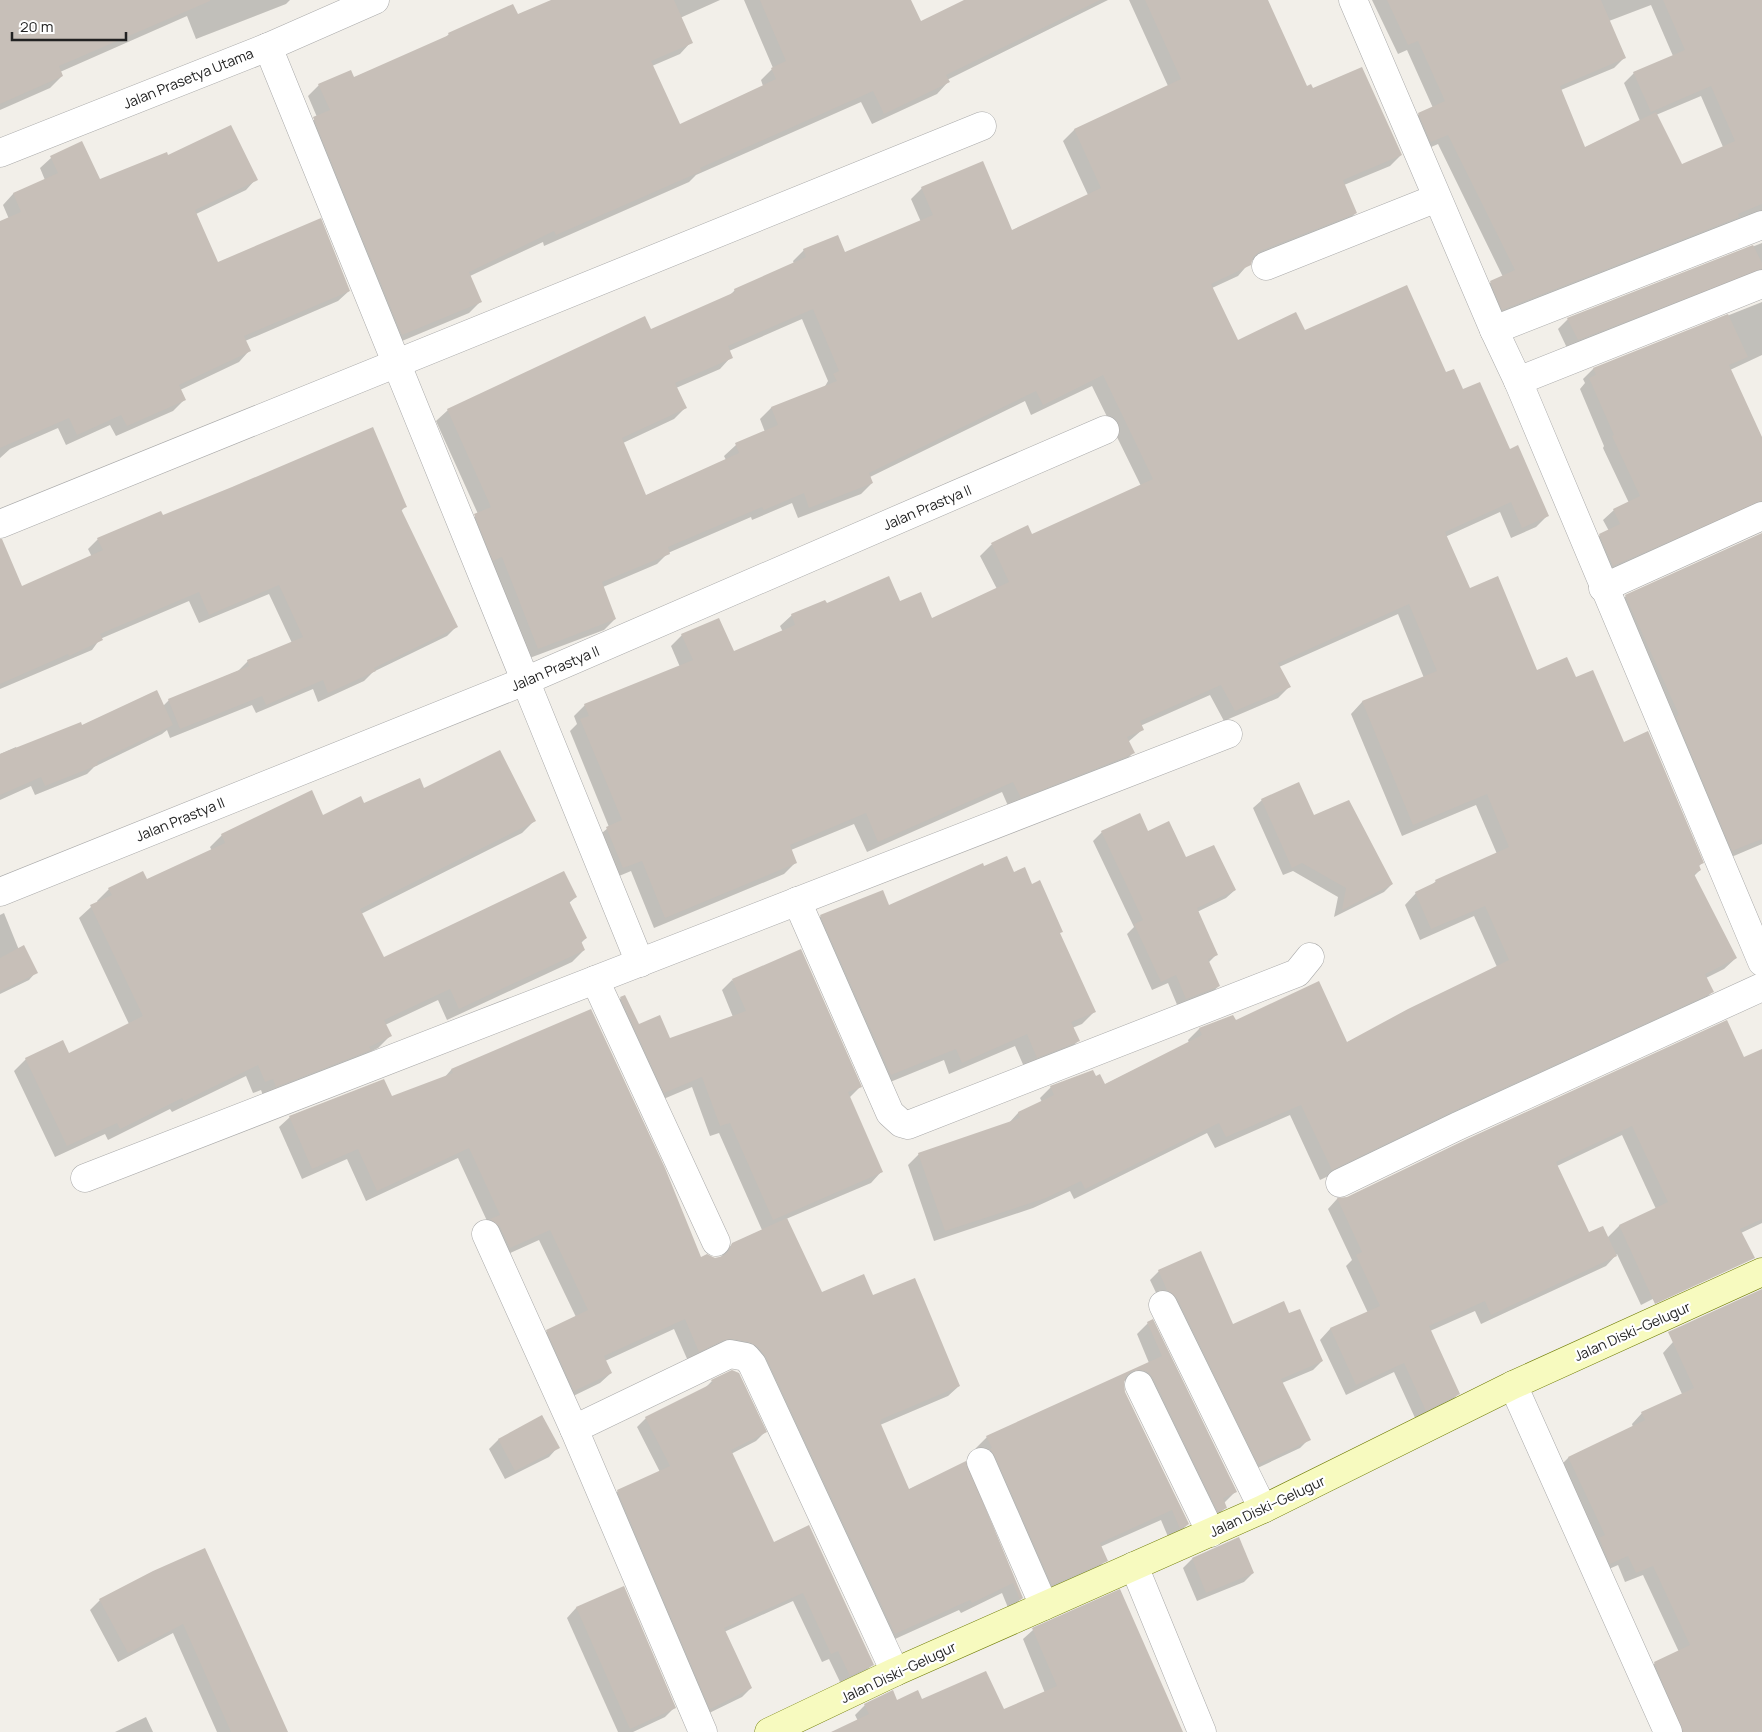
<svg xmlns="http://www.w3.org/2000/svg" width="1762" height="1732" font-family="Manrope,sans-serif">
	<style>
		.shadow { fill: #0003; fill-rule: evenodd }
		.building { fill: #c7bfb8; fill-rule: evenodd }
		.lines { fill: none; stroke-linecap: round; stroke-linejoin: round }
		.street-casing { stroke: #a9a9a9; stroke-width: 29 }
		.secondary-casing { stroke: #707d05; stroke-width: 29 }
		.street { stroke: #fff; stroke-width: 28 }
		.secondary { stroke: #f7fabf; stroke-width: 28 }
		.labels { text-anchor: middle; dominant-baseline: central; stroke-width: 4.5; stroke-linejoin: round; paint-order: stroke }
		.street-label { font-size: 14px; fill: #222; stroke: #fff }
	</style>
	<rect width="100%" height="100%" fill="#f2efe9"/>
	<!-- shadow -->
	<g class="shadow">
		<path d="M0,0H290L286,4L196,39L187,16L60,72L62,76L50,88L0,110Z"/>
		<path d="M554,0H720L680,18L691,42L680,54L652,66L679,126L763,86L761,80L773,68L744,0H909L920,23L966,0H1108L947,80L948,82L937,94L872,124L861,102L696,175L689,182L544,246L543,242L470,276L480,302L469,313L390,346L303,130L317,117L308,96L319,85L353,78L444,39L449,34L517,16Z"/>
		<path d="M1129,0H1266L1306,88L1313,90L1401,155L1390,166L1344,185L1356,213L1344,224L1251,261L1238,276L1212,288L1230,345L1304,332L1446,374L1463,391L1510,451L1547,516L1536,527L1511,538L1500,512L1445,537L1469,589L1536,672L1575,679L1624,744L1702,863L1698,867L1700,870L1694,876L1736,958L1724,969L1706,978L1712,992L1701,1003L1439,1123L1320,1180L1290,1115L1215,1148L1207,1133L1074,1199L1070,1191L1033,1208L934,1241L908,1165L919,1154L1008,1124L1018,1113L1042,1102L1040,1098L1051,1087L1104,1085L1189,1043L1188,1040L1199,1029L1233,1016L1235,1022L1346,1043L1497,967L1474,916L1420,940L1405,905L1416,893L1430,887L1436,881L1497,854L1476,805L1402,836L1351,714L1362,702L1424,678L1398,614L1279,667L1289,687L1278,698L1224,721L1210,695L1140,726L1142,730L1128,742L1133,753L1122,764L1009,808L1002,792L867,852L854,824L791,850L796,862L784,874L654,928L631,871L612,879L595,839L609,827L570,731L577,724L574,716L585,705L680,667L671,646L682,635L733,653L783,632L780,626L792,615L826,605L899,603L931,620L997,589L980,556L991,545L1027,527L1032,536L1141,486L1092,386L1031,415L1025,401L870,477L872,483L861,494L798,518L792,503L752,520L751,517L668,553L657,564L603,587L615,619L604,630L527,659L464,526L478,514L436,421L448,410L650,331L729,296L735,290L794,264L793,261L804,250L844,254L921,222L911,199L922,188L1011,231L1088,195L1063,141L1074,130L1168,86ZM802,319L828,381L824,388L771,408L760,419L765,432L736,445L724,456L726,460L645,496L623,443L674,419L685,408L676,388L720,369L731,357L729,351Z"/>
		<path d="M1372,0H1762V223L1492,319L1481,293L1491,282L1503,277L1438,144L1420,152L1409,124L1419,114L1433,108L1407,50L1398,54ZM1651,5L1673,56L1634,73L1624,83L1640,121L1584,148L1561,90L1614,68L1625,57L1609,21ZM1701,96L1723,147L1681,166L1656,115Z"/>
		<path d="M82,143L99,180L168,157L256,179L246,190L196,214L217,264L349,291L338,301L245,341L249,351L239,362L180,390L184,400L173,411L116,436L110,425L66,445L58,428L10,449L0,458V223L9,219L3,205L13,194L45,180L40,168L51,158Z"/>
		<path d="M1762,243V283L1568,350L1558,329L1568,319Z"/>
		<path d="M1762,302V355L1730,370L1762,440V516L1602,576L1590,546L1600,535L1609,531L1603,520L1614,510L1629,503L1603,448L1604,446L1580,389L1585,383L1583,379L1593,369Z"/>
		<path d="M405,507L401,511L456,627L447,636L373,672L364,681L318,702L313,689L256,713L252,705L170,738L167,730L162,734L94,767L87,774L35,795L31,786L0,800V754L16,747L17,749L82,727L163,706L169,700L238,671L248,661L292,643L269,594L199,623L189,601L100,639L92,650L0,689V574L22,588L92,557L88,549L98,539L162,517Z"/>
		<path d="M1762,535V844L1722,861L1616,606L1626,596Z"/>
		<path d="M424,789L534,821L522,833L361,914L383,958L576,897L569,903L586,938L581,943L584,950L572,962L447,1020L438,1000L385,1025L390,1036L378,1048L366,1054L357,1062L264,1098L261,1090L253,1093L246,1076L172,1112L170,1109L108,1140L105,1134L55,1157L14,1071L26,1059L68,1055L129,1024L79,918L91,907L98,903L97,901L109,889L147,881L212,851L210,847L222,835L322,816Z"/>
		<path d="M1262,800L1313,816L1392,884L1384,892L1334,917L1338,897L1293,871L1283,875L1253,808Z"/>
		<path d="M1139,815L1148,833L1235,890L1226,898L1197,912L1216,955L1208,963L1219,986L1210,994L1178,1007L1168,983L1152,990L1127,934L1134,927L1093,841L1102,832Z"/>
		<path d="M983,868L1013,874L1032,885L1059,934L1094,1012L1082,1024L1072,1028L1078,1041L1066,1053L1025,1069L1015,1046L949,1074L944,1060L878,1087L809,928L821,916L888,906Z"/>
		<path d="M4,913L19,950L36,972L29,980L0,994V915Z"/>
		<path d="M732,980L860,1087L849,1098L881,1172L871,1183L786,1219L821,1294L872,1297L959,1386L948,1396L880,1425L908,1490L965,1463L1022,1598L1009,1610L1002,1593L961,1613L959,1610L884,1644L756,1368L688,1361L674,1329L605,1361L611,1373L600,1383L563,1401L536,1342L547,1331L576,1317L539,1240L499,1258L488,1223L458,1158L366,1201L347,1159L302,1179L279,1127L290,1117L391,1098L444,1078L451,1070L591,1011L701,1259L720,1258L732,1244L762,1230L719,1133L710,1136L692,1087L654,1103L610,1009L621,998L638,1026L669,1040L733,1017L722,990Z"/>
		<path d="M1762,1050V1223L1741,1233L1737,1256L1641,1305L1617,1254L1606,1266L1481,1324L1475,1311L1430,1331L1459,1393L1449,1404L1416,1420L1394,1372L1346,1395L1320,1340L1330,1329L1368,1313L1346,1266L1352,1260L1328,1209L1337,1199L1347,1198L1743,1059ZM1622,1135L1656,1209L1619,1226L1607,1238L1589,1234L1557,1166Z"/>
		<path d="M1159,1271L1232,1326L1289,1315L1322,1361L1313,1370L1282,1383L1309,1439L1300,1448L1249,1472L1159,1299L1150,1280Z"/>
		<path d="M1762,1301V1732H1671L1645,1674L1655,1663L1679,1652L1643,1575L1625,1582L1618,1565L1600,1573L1558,1468L1568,1458L1633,1427L1632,1424L1642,1413L1682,1394L1663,1353L1673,1342Z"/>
		<path d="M1148,1323L1236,1491L1224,1503L1226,1507L1215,1518L1128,1380L1123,1381L1124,1392L1188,1524L1177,1535L1169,1539L1161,1520L1100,1547L1106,1560L1095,1571L1041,1595L976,1448L987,1437L1149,1363L1137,1334Z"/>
		<path d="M712,1381L765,1432L756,1441L731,1454L773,1543L873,1664L864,1673L841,1684L829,1659L822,1662L793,1601L724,1632L751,1688L742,1697L701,1717L609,1500L618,1491L660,1472L637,1427L646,1418L705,1388Z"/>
		<path d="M542,1416L558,1447L549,1457L505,1479L489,1449L498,1440Z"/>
		<path d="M1192,1559L1253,1573L1244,1582L1197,1601L1183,1568Z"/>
		<path d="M153,1572L287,1732H217L173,1633L118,1662L90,1610L100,1600Z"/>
		<path d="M623,1588L674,1708L665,1717L633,1732H618L567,1618L576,1608Z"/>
		<path d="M1120,1591L1182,1732H856L862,1729L855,1715L865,1705L921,1701L1003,1711L1045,1693L1023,1639L1033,1630Z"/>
		<path d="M146,1717L153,1732H115Z"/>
	</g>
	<!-- building -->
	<g class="building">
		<path d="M0,0H210V1L59,66L63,76L0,104Z"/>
		<path d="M551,0H674L693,43L651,61L680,124L776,79L771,68L786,61L760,0H911L921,21L964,0H1100L946,75L950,82L884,114L873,91L700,168L702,171L556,235L554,231L469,272L482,302L402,335L313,117L330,110L318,84L351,70L354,77L449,35L448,33L513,4L518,14Z"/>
		<path d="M1145,0H1268L1307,86L1311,84L1313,88L1362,67L1402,155L1343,180L1357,213L1260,251L1253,257L1251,265L1211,284L1238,340L1296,312L1305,330L1407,285L1446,372L1454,369L1463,389L1480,382L1510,449L1518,445L1549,516L1522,528L1511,502L1445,532L1470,588L1498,576L1537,670L1567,657L1576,677L1593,670L1624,742L1648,731L1704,863L1699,865L1701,870L1694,874L1737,958L1705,974L1714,992L1451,1112L1332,1170L1301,1105L1226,1137L1219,1123L1085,1189L1081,1181L1046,1198L945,1231L918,1153L1020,1118L1018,1112L1054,1095L1050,1086L1093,1070L1096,1076L1100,1074L1105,1084L1202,1035L1199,1028L1233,1015L1236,1020L1319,981L1347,1042L1408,1009L1509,960L1485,906L1431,929L1415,892L1436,882L1435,880L1509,847L1487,794L1413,825L1362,701L1437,671L1409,604L1278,663L1291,687L1235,711L1221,685L1140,721L1144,730L1127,737L1135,753L1021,798L1013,782L878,842L866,813L790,845L797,863L665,918L642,861L623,868L606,827L622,820L580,719L589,716L584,704L693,660L681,634L719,618L734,651L795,625L791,614L825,600L827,603L889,576L900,601L921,592L932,618L1009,582L991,543L1028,525L1032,534L1153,479L1103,375L1043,405L1036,391L869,473L873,483L809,508L804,493L764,510L762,507L668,547L670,554L602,582L616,619L538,649L502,557L493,561L474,514L491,507L447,409L645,316L651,329L735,292L734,289L806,257L803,249L838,235L845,252L933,215L921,187L983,161L1012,230L1101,188L1074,129L1181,79ZM813,309L839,371L833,374L837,381L771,407L778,425L735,443L739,453L646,495L622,438L687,408L675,383L733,358L728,346Z"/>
		<path d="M1387,0H1601L1626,58L1560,86L1585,147L1656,112L1682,164L1735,141L1711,86L1651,112L1633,72L1685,50L1663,0H1762V204L1738,214L1739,217L1502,310L1490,281L1515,270L1448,135L1431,142L1418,113L1445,101L1418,41L1408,45Z"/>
		<path d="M231,125L258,180L195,210L218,262L321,218L350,291L244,336L251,351L179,385L186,400L127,426L121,415L77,435L69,418L0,448V221L21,212L13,193L58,173L50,156L82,141L100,179L167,152L168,155Z"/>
		<path d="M1753,245L1762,263V269L1578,340L1567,318Z"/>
		<path d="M1728,314L1748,357L1729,365L1762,437V501L1613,566L1599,534L1620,524L1613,509L1640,496L1612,436L1614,435L1589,378L1596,375L1593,368Z"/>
		<path d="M373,427L407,507L401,509L458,627L374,668L376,671L328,693L323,680L266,705L262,696L180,729L168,699L249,666L247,660L303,637L279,585L209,615L199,592L100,634L103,640L69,656L68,654L0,684V539H2L22,586L103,550L97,538L161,511L163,515L232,487Z"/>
		<path d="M1762,533V839L1732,851L1676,717L1679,715L1625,595Z"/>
		<path d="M157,690L173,725L97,762L98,765L45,786L41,777L0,795V754L81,722L82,725Z"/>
		<path d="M500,750L536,821L360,909L384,957L564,871L577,897L569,901L587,938L581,941L585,950L459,1009L450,989L384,1020L392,1036L369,1047L371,1050L276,1087L273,1079L265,1082L258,1065L184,1101L182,1098L120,1129L117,1123L67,1146L25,1058L63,1040L69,1053L143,1016L90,905L112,895L108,888L143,871L147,879L225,843L221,834L312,790L323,815L361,796L364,803L420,778L424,788Z"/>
		<path d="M1299,782L1314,815L1349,800L1393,884L1342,910L1346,888L1302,863L1292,868L1261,799Z"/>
		<path d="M1140,813L1148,831L1169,821L1186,857L1214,845L1236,890L1197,908L1218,955L1208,959L1220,986L1186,999L1176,975L1161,982L1134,924L1143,920L1101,831Z"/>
		<path d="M1007,856L1014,872L1025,867L1032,884L1040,880L1063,932L1060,933L1096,1012L1071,1022L1080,1041L1037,1058L1027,1034L962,1063L956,1049L891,1075L820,915L883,890L889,905L983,863L984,866Z"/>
		<path d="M24,945L38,973L0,991V958Z"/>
		<path d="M801,949L862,1087L848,1092L883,1172L773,1220L730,1123L720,1126L702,1077L664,1093L620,997L625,995L639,1024L660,1015L670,1038L746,1011L732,979Z"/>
		<path d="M591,1009L665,1168L701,1257L707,1254L715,1258L723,1256L729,1251L732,1243L787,1218L822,1292L864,1274L873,1295L915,1278L960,1386L882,1419L880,1422L909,1489L966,1461L1023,1598L1020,1600L1013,1583L972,1603L970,1600L895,1634L766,1357L758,1347L749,1342L733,1339L724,1340L699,1352L685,1319L604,1356L612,1373L574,1391L546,1330L588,1310L550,1230L510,1248L500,1227L490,1219L500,1215L469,1148L377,1191L358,1149L312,1169L289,1116L384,1079L392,1096L453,1073L451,1069Z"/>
		<path d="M1727,1020L1744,1057L1762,1049V1219L1740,1229L1755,1258L1655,1304L1619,1225L1668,1202L1632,1126L1556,1162L1589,1232L1603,1226L1617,1256L1491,1315L1485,1301L1429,1326L1460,1394L1426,1411L1404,1363L1356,1385L1330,1328L1380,1306L1356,1255L1362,1252L1337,1198L1347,1197L1465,1140Z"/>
		<path d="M1201,1251L1233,1324L1284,1301L1289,1313L1300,1309L1323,1361L1281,1379L1311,1440L1258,1464L1177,1298L1167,1290L1158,1270Z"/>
		<path d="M1762,1289V1732H1683L1654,1662L1690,1645L1653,1566L1636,1573L1628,1556L1610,1564L1599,1538L1605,1535L1568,1457L1645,1420L1641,1412L1694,1388L1668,1332Z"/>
		<path d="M1153,1319L1237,1492L1223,1498L1227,1508L1218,1512L1153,1378L1148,1372L1141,1370L1132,1371L1126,1376L1124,1383L1125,1392L1189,1524L1180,1529L1172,1510L1100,1543L1108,1561L1052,1585L995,1456L990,1449L992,1448L986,1436L1162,1356L1147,1322Z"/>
		<path d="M732,1370L739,1373L767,1432L731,1450L774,1542L809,1525L874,1665L850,1676L838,1651L831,1654L803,1593L724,1628L752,1688L710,1709L617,1490L670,1466L645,1417L713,1383L711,1380Z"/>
		<path d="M542,1415L560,1448L515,1471L498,1439Z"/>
		<path d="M1239,1537L1254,1573L1206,1593L1192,1558Z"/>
		<path d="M205,1548L263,1676L288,1732H231L183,1624L128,1653L99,1599L153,1571Z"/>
		<path d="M624,1586L676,1708L630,1729L576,1607Z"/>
		<path d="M1120,1589L1183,1732H831L869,1714L864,1704L893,1690L897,1700L918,1690L922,1699L986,1671L1004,1709L1057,1686L1032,1628Z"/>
	</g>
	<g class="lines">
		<!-- street casing -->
		<g class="street-casing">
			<g id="street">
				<path d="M1353,0L1494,330L1518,381L1762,962"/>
				<path d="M268,47L640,963"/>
				<path d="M0,153L268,47L375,0"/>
				<path d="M1266,266L1437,198"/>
				<path d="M1494,330L1762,225"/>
				<path d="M1518,381L1762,284"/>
				<path d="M0,524L982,126"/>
				<path d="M1603,588L1762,516"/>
				<path d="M0,892L525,681L1105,430"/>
				<path d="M797,901L890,1113L901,1123L908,1125L1297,973L1310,957"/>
				<path d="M595,980L716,1242"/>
				<path d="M85,1178L1228,734"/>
				<path d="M1340,1183L1458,1126L1762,987"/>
				<path d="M486,1234L574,1429L703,1732"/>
				<path d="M1163,1305L1263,1509"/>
				<path d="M1139,1385L1211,1533"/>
				<path d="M1513,1385L1668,1732"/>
				<path d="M574,1429L730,1354L746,1357L752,1364L895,1672"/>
				<path d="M981,1462L1044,1606"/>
				<path d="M1134,1566L1202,1732"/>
			</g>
		</g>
		<!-- secondary casing -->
		<g class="secondary-casing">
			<path id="secondary" d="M769,1732L895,1672L1263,1509L1513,1385L1762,1272"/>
		</g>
		<!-- street -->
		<use href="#street" class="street"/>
		<!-- secondary -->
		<use href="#secondary" class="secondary"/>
	</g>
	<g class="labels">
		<!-- street labels -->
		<g class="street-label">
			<text transform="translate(188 78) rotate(-22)">Jalan Prasetya Utama</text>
			<text transform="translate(927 507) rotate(-23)">Jalan Prastya II</text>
			<text transform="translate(555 668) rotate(-23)">Jalan Prastya II</text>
			<text transform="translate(180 819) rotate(-22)">Jalan Prastya II</text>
			<text transform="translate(1632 1331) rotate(-24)">Jalan Diski–Gelugur</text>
			<text transform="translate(1267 1506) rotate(-25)">Jalan Diski–Gelugur</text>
			<text transform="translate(898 1672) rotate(-25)">Jalan Diski–Gelugur</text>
		</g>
	</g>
	<!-- scale -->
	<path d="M12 32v8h114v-8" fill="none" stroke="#222222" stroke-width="2.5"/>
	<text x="20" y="32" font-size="15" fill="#222222" stroke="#ffffff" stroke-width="4" paint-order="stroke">20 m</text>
</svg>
